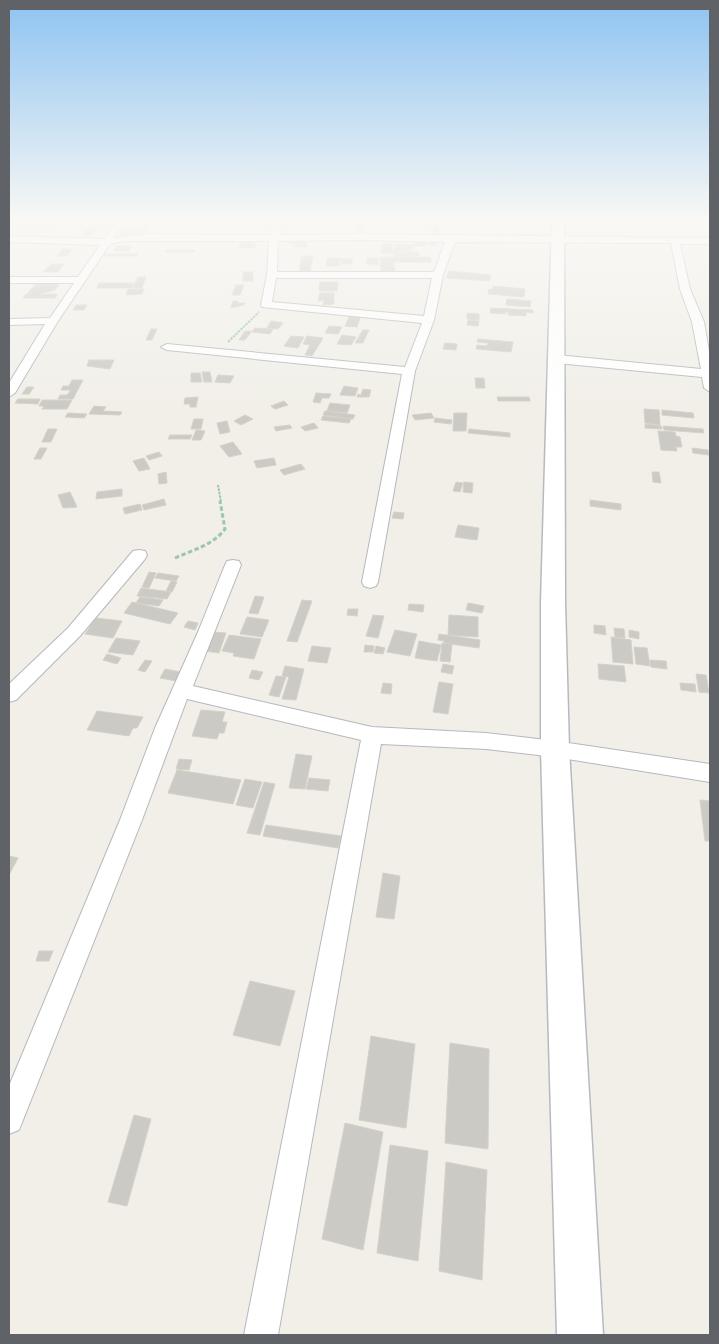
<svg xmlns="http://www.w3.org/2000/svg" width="719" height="1344" font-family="'IBM Plex Sans',sans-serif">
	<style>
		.building { fill: #cccac5; stroke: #d6d1c6 }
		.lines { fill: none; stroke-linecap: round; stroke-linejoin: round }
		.street-casing { stroke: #b5b8bc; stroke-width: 2 }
		.secondary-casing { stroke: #b6babf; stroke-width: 3 }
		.path-far1 { stroke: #9cc7a9; stroke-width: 2; stroke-dasharray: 2.5 1; stroke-linecap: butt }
		.path { stroke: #9cc7a9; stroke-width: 3; stroke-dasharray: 4.5 2.5; stroke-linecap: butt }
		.street { fill: #fff; fill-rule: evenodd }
		.secondary { fill: #fff; fill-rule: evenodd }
	</style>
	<rect width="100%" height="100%" fill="#f1efe8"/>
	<!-- building -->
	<g class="building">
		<path d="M9,222H31L27,226L9,227Z"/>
		<path d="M145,222H151L144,233H138L142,226H140Z"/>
		<path d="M32,223H56L54,225L30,226Z"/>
		<path d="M91,223H101L92,235H82Z"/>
		<rect x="355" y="223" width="10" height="8"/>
		<path d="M428,225H438V236H433L432,229L428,228Z"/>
		<path d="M123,228H138L135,235H119Z"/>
		<path d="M241,241H253V244H256L255,248H239Z"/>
		<path d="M307,241V247H294L296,244H289L290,242Z"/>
		<path d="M414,242H435L436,246H430L429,244L415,247Z"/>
		<path d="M382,244H392L393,253H381Z"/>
		<path d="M396,244L414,245L412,251H394Z"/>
		<path d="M117,246H131L128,251H114Z"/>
		<path d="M62,249H72L67,256H57Z"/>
		<path d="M166,250H195L194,252H165Z"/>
		<rect x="394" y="252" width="25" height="4"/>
		<path d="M105,254H138L137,256H104Z"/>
		<path d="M302,256H313L310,272H299Z"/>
		<path d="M380,257H430L431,262H393L395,272H381Z"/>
		<path d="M327,258H340L339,266H326Z"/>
		<path d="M367,258H378V265L367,264Z"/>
		<rect x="341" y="259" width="11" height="5"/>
		<path d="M51,264H64L58,272H43Z"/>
		<path d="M449,271L491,275L489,281L446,278Z"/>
		<rect x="243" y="272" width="10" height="9"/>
		<path d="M138,277H146L142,288H133Z"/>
		<path d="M320,282H338L337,291H319Z"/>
		<path d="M34,283H58L56,285H59L55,290L39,294H57L55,298H23L26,294H33H27L33,287L41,285H34Z"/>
		<path d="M99,283H134L132,288H97Z"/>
		<path d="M236,285H244L240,295H232Z"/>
		<path d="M493,286L525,289L524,297L488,294L489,289L492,290Z"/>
		<path d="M128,289H144L142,294L126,295Z"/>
		<path d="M320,293H334V304L323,305L324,300L318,301Z"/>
		<path d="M507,299L531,301L530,307L506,305Z"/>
		<path d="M233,301H238V303H245L244,305L231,308Z"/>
		<path d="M76,305H87L84,310H73Z"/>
		<path d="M491,308L533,310V313L526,312V316L508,315V312H505V314L490,313Z"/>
		<path d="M467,313L479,314V320L467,319Z"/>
		<path d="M349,317L360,318L357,327L345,326Z"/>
		<path d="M468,320L479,321L478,326L467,325Z"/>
		<path d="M271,321L283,323L278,329L267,328Z"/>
		<path d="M329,326L342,327L338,334L325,333Z"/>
		<path d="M255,328L273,329L270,334L252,332Z"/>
		<path d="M151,329H157L152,340H146Z"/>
		<path d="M363,330H369L363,343H355Z"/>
		<path d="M245,331H252L245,340H239Z"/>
		<path d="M342,335L356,337L351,345L337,344Z"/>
		<path d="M291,336L304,337L298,348L284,346Z"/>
		<path d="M307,336L323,338L312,356L305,355L310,345L303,344Z"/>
		<path d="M478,339L513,342L511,352L476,349L477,345L487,346L488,343L477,342Z"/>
		<path d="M445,343L457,344L456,350L443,349Z"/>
		<path d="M89,360H114L110,369L87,366Z"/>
		<path d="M202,372H210L212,382H204Z"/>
		<path d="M191,373H200L202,382H191Z"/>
		<path d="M218,375L234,376L230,383L215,382Z"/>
		<path d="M475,378H484L485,388H476Z"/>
		<path d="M72,380H83L73,399H58L60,395H67L71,390H61L63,386H69Z"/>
		<path d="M344,386L358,388L355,396L340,395Z"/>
		<path d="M27,387H34L29,394H22Z"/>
		<path d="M363,389L371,390L369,397H357L358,394L361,395Z"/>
		<path d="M316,393L331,394L329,398H322L320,403L313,402Z"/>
		<path d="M198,397L196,407H190V404H184L185,398Z"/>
		<path d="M497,397H529L530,401H498Z"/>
		<path d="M18,399H40L38,404L15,403Z"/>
		<path d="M42,400H72L67,409H42L44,406H39Z"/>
		<path d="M284,401L288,405L275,409L271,406Z"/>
		<path d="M330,403L350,405L347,413L327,411Z"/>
		<path d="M94,406L106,407L103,411L122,412L120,415L89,414Z"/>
		<path d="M644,409L659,410L660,425L645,423Z"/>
		<path d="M662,410L693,413L694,418L662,415Z"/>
		<path d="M325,411L355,415L353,419L323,415Z"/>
		<path d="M68,413L87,414L84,418L65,417Z"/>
		<path d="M431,413L434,418L415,420L412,415Z"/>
		<path d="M454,413H467L466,431H453Z"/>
		<path d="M245,415L253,419L241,425L234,421Z"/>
		<path d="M323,416L351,419L349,423L321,420Z"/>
		<path d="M435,418L452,420L451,424L434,422Z"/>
		<path d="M194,419H203L201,429H191Z"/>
		<path d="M227,421L230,432L220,434L217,423Z"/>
		<path d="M314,423L318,428L305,431L301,427Z"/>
		<path d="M645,424L661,426L662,429L645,428Z"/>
		<path d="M290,425L292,428L276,431L274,427Z"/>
		<path d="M663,426L703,429L704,433L664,430Z"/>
		<path d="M48,429H57L51,442H42Z"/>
		<path d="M469,429L510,433V437L468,433Z"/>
		<path d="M196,430L205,431L201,440H192Z"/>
		<path d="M658,431L675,432L676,436L680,437L682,447H676L677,451L661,450Z"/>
		<path d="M170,435H192L190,439H168Z"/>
		<path d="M233,442L242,454L229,457L220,446Z"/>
		<path d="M40,448H47L41,459H34Z"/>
		<path d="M692,448L708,450L709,455L693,453Z"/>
		<path d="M159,452L162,456L149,460L146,456Z"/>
		<path d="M144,458L150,469L139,471L133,461Z"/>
		<path d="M274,458L276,465L257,468L254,461Z"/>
		<path d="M301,464L305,469L284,475L280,470Z"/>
		<path d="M166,472L167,483L159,484L158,474Z"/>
		<path d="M652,472H659L661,483L653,482Z"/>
		<path d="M456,482L463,483L460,492L453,491Z"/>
		<path d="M464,482L473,483L472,493L463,492Z"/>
		<path d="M122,489V496L96,499L97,492Z"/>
		<path d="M70,492L77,507L63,508L58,495Z"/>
		<path d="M164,499L166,505L144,510L142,505Z"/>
		<path d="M590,500L621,504V510L590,506Z"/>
		<path d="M140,504L142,510L125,514L123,508Z"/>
		<path d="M394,512L404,513L403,519L392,518Z"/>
		<path d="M458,525L479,528L477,540L455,537Z"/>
		<path d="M149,572L156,573L149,588L142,587Z"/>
		<path d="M158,573L179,576L176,581L155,578Z"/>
		<path d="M171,581L177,582L172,592L166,591Z"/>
		<path d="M141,588L171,592L167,599L137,596Z"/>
		<path d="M255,596L264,597L258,614L249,613Z"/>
		<path d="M140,597L163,600L159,606L136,603Z"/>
		<path d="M302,600L312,601L297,642L287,641Z"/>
		<path d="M132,602L178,613L170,624L124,613Z"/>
		<path d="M468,603L484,606L482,613L466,610Z"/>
		<path d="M409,604L424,605L423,612L408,610Z"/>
		<path d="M348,609H358L357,616L347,615Z"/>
		<path d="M373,615L384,616L378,638L366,636Z"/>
		<path d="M449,615L478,617V637L448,635Z"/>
		<path d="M247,617L269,620L262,637L240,634Z"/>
		<path d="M96,618L122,621L113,638L85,634Z"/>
		<path d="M188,621L198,623L195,630L184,627Z"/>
		<path d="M594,625L605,626L606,635L594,633Z"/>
		<path d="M614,628L624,629L625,638L615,637Z"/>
		<path d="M395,630L417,634L410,656L387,652Z"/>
		<path d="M629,630L639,632V639L629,637Z"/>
		<path d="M213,632L226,633L219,653L205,651Z"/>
		<path d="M439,634L480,640L479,648L444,643V641L438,640Z"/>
		<path d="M229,635L261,639L254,659L233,656L234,653L222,651Z"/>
		<path d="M611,637L631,640L633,664L613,662Z"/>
		<path d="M116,638L140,641L133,655L108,652Z"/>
		<path d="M419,641L441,645L437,661L415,658Z"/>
		<path d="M442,643L452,644L450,662L440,661Z"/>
		<path d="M365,645L374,646L373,652H364Z"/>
		<path d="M312,646L331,648L327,663L308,661Z"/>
		<path d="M376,646L385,648L383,654L374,653Z"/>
		<path d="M634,647L647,648L650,666L636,664Z"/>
		<path d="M107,654L121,658L117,664L103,660Z"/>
		<path d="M145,660L152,661L145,672L138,670Z"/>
		<path d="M650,660L666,661L667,669L651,667Z"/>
		<path d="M443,664L454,666L452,674L441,672Z"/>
		<path d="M598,664L624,666L626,682L599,679Z"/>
		<path d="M285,666L304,669L296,700L282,699L289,677L282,676Z"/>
		<path d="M165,669L181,672L176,681L160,678Z"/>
		<path d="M252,670L263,672L259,680L249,678Z"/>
		<path d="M696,674L706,675L709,693L699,692Z"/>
		<path d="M276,676L286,677L279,697L269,695Z"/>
		<path d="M439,682L453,684L448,714L433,712Z"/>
		<path d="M383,683L392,684L391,694L381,693Z"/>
		<path d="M680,683L695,684L696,692L681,690Z"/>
		<path d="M201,710L225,712L222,722H227L224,733H219L217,739L192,736Z"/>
		<path d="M97,711L143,717L137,728H133L129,736L87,730Z"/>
		<path d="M296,754L312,756L305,789L289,788Z"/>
		<path d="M179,759L192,760L189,770L176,769Z"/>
		<path d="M177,770L241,780L233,804L168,793Z"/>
		<path d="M309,778L330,780L328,791L306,789Z"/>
		<path d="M245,779L262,782L253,808L236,805Z"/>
		<path d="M264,782L275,784L260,835L247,833Z"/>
		<path d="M700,800L710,801V841H705Z"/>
		<path d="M266,825L341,836L338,848L263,836Z"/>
		<path d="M9,856L18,858L9,875Z"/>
		<path d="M383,873L400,876L394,919L376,917Z"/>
		<path d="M39,951H53L49,961H36Z"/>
		<path d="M250,981L295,991L280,1046L233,1035Z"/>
		<path d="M371,1036L415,1044L406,1128L359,1120Z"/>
		<path d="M450,1043L489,1049L488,1149L445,1143Z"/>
		<path d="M134,1115L151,1119L127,1206L108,1202Z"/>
		<path d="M345,1123L383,1132L363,1250L322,1239Z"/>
		<path d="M390,1145L428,1151L418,1261L377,1253Z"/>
		<path d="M446,1162L487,1170L482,1280L439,1271Z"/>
	</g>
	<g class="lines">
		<!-- street casing -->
		<g class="street-casing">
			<g id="street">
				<path d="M118,219H126L114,238L148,234L270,235L277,219H285L280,235L361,234L710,238V244H680L690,289L704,322L710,357V392L704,388L702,377L557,363L551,359L557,355L701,369L692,322L680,289L671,243L455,242L443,275L434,320L415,371L378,582L376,586L370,588L364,586L362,582L402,374L167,350L161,347L167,344L405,367L422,323L262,307L261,305L267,275L269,241H124L110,244L58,321L15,393L9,397V383L45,324L9,325V319L50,318L74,283H9V277H78L100,245L9,242V236L104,239ZM361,240L445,242L434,272H277L278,241ZM276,278H432L424,316L272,302Z"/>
				<path d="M139,550L145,551L147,555L145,559L80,636L16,700L9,702V684L68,628L133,551Z"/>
				<path d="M233,560L239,561L241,565L193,686L372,727L486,733L555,741L710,764V782L555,757L486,749L381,744L278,1335H244L361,740L187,699L142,820L23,1120L19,1130L9,1134V1086L120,820L155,728L198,632L225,565L227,561Z"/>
			</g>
		</g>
		<!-- secondary casing -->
		<g class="secondary-casing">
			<path id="secondary" d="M552,219H564L565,603L569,749L603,1335H557L541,749V603Z"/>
		</g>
		<!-- path-far1 -->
		<g class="path-far1">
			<path d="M228,342L259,312"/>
			<path d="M218,485L221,502"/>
		</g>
		<!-- path -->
		<path class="path" d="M175,558C193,550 213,545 225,529L220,501"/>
		<!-- street -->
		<use href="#street" class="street"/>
		<!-- secondary -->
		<use href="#secondary" class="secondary"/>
	</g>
	<!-- sky -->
	<linearGradient id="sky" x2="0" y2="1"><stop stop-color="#8fc3f1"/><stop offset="0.54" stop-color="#f9f8f5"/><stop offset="1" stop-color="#f9f8f5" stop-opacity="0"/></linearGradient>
	<rect width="719" height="407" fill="url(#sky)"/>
	<!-- border -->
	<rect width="719" height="1344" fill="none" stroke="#5f6368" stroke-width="20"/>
</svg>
